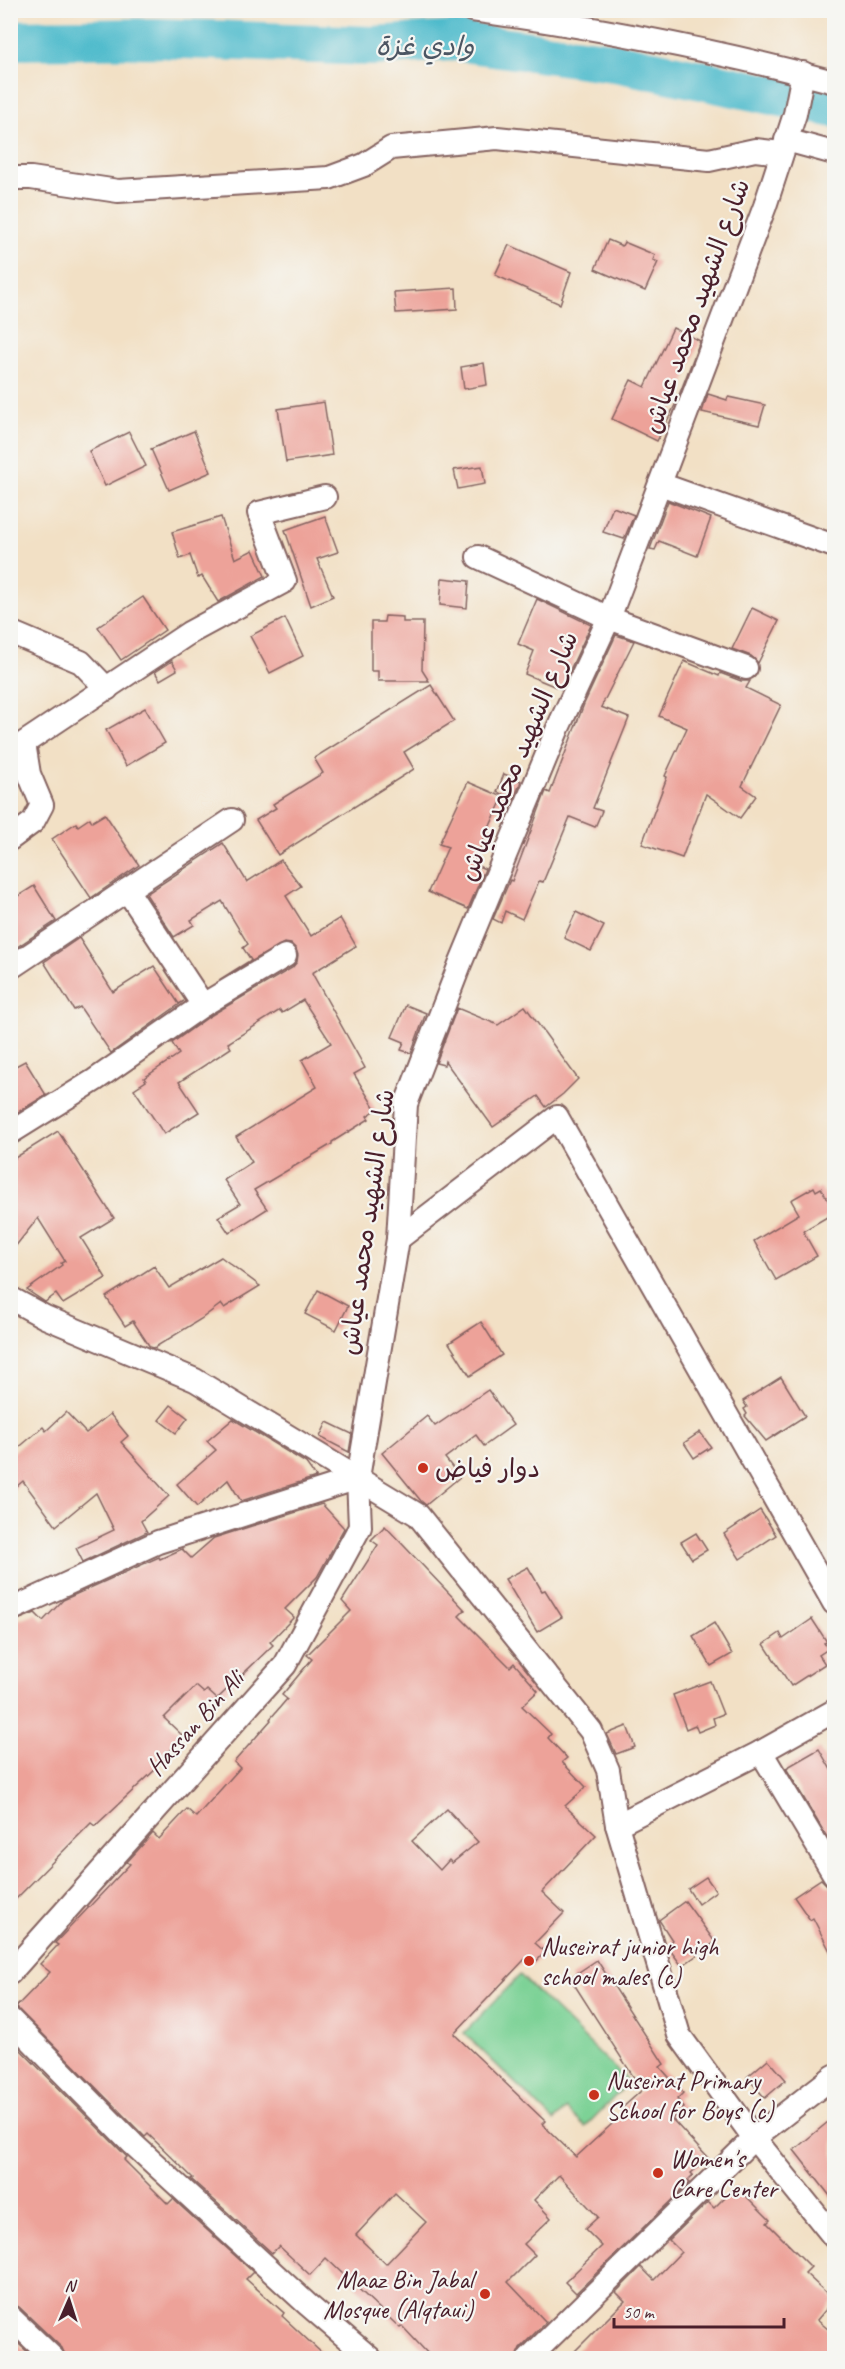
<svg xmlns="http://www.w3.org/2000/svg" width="845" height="2369" font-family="Caveat,'Playpen Sans Arabic',sans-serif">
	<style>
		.green { fill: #7dd296; stroke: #647860; stroke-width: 1.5 }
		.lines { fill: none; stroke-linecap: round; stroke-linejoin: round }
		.river { stroke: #50bbcc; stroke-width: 40 }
		.building { fill: #eda299; fill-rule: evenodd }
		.minor-casing { stroke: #856361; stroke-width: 26 }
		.minor { stroke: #fff; stroke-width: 22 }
		.poi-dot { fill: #c8321e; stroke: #f6f6f2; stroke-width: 2 }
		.labels { text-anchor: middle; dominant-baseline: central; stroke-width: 4.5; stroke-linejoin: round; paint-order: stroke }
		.street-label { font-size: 26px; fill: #4a1f2b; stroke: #f6f6f2 }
		.poi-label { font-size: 26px; fill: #4a1f2b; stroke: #f6f6f2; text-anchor: start }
		.water-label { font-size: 27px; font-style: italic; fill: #4c5663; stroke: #f6f6f2 }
	</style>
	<rect width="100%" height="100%" fill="#f6f6f2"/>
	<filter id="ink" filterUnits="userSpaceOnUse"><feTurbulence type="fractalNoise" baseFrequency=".0167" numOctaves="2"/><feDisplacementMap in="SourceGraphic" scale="12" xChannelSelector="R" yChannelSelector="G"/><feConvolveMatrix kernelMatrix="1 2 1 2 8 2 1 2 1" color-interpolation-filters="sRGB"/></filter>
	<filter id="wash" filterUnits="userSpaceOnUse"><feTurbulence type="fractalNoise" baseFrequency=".008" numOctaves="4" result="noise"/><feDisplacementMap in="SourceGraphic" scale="24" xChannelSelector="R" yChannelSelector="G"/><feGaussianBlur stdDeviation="1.35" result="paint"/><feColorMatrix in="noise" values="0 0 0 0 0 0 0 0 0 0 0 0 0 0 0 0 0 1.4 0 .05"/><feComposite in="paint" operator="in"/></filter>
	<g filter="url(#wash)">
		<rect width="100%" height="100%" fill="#f2e0c5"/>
		<!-- green -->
		<path class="green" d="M520,1975L629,2082L585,2127L566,2109L554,2121L464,2033Z"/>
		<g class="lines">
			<!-- river -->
			<path class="river" d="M10,40L155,38L372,46L454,41L620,63L834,108"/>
		</g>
		<g id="blocks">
			<!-- building -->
			<g class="building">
				<path d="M608,240L622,246L624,242L655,255L653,260L658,262L645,291L595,269Z"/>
				<path d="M509,245L571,272L560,304L495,275Z"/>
				<path d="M456,288L457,309L396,313L394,292Z"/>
				<path d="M673,328L700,341L676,403L657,441L612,419L631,380L645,387Z"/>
				<path d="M484,363L487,385L464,389L461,367Z"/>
				<path d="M708,394L727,400L728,397L765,405L759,425L702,412Z"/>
				<path d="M324,402L332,455L286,462L278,409Z"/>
				<path d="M194,431L211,472L169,490L151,449Z"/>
				<path d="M129,432L146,466L105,486L89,451Z"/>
				<path d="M482,466L485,484L458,489L454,470Z"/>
				<path d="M668,501L711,518L697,556L659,541L655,550L650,549Z"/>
				<path d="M613,507L634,515L624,539L603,532Z"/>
				<path d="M325,516L338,552L317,559L333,596L311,606L285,530Z"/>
				<path d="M221,517L235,559L253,550L265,576L218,602L202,576L198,578L190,555L180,559L172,532Z"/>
				<path d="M442,578L469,581L467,608L440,605Z"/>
				<path d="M143,597L165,630L121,660L98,627Z"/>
				<path d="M537,599L591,625L561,689L525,674L534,651L518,644Z"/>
				<path d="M752,608L779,621L758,663L751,656L732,649Z"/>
				<path d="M385,616L403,617V622H423L422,670L429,681H378V671H371V622H384Z"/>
				<path d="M285,618L303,656L270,673L250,636Z"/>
				<path d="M616,635L634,641L601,707L629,718L593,808L602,811L595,827L570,817L543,882L539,881L522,919L505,911L501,923L493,919L510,880L512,881L546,791L550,793L584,704Z"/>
				<path d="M172,661L177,670L160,680L155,672Z"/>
				<path d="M684,661L719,676L720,673L741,681H750L746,688L781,705L742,786L756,796L740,818L706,794L682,858L642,844L667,777L665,776L687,728L659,716Z"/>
				<path d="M431,685L454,721L404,752L414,769L278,855L256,820L276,808L273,804L323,773L314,758Z"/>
				<path d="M145,708L165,743L126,766L106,730Z"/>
				<path d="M504,774L521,781L514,799L497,792Z"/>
				<path d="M468,782L503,797L473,864L485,869L468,909L428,892L448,847L439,844Z"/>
				<path d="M105,814L139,865L91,898L52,839L76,823L78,826L90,818L92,822Z"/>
				<path d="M223,843L247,882L281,860L301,886L286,896L311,936L340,918L356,946L312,973L365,1068L354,1074L376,1110L367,1116L369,1119L332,1142V1144L254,1190L267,1209L229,1233L218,1217L240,1204L224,1180L252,1162L236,1137L317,1087L302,1060L331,1043L303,1000L282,1013L280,1010L228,1043L231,1048L179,1082L199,1112L164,1134L134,1089L146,1081L144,1078L179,1054L172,1043L210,1016L292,968L297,962L298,955L296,949L291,944L284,943L219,980L251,960L243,948L248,944L222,901L191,920L194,925L174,937L146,894Z"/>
				<path d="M34,886L56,921L14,949L10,944V901Z"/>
				<path d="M576,912L604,926L591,951L564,938Z"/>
				<path d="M79,938L113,992L154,966L179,1004L184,1001L111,1053L80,1007L74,1010L44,962Z"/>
				<path d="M406,1005L426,1013L411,1053L401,1050L404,1042L392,1037Z"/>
				<path d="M525,1006L578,1079L563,1094L546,1107L538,1096L493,1127L445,1061L444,1065L436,1063L457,1008L498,1025Z"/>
				<path d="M25,1061L46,1095L10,1117V1069Z"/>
				<path d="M58,1131L114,1218L81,1238L106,1278L63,1304L56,1294L45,1302L27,1290L62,1265L61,1263L65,1261L38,1218L10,1253V1161Z"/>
				<path d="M814,1187L816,1191L821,1188L834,1211V1213L803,1231L817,1256L776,1280L754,1241L799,1214L791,1200Z"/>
				<path d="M221,1257L260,1286L224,1308L221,1304L201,1319L154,1348L150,1347L133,1321L125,1326L106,1297L154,1266L169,1288Z"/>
				<path d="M318,1290L348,1306L336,1330L305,1314Z"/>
				<path d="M481,1322L502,1355L470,1376L449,1343Z"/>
				<path d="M781,1377L805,1416L766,1441L745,1416L747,1414L744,1409L747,1407L743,1401Z"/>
				<path d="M488,1390L513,1425L484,1446L476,1435L445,1458L460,1477L426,1505L421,1501L382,1453L427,1416L435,1426Z"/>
				<path d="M171,1405L188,1418L176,1433L159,1420Z"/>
				<path d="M66,1412L86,1433L110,1414L128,1436L121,1442L169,1496L141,1521L147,1532L83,1562L76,1548L114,1530L96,1493L56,1526L23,1481L10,1492V1455L43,1427L46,1431Z"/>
				<path d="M233,1419L306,1463L316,1477L241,1501L228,1480L197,1507L177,1484L216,1450L207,1441Z"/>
				<path d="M327,1422L352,1434L349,1452L320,1437Z"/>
				<path d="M700,1432L711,1447L694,1458L684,1443Z"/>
				<path d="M322,1504L344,1528L317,1577L285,1609L294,1617L270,1642L273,1645L217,1699L207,1690L204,1693L196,1686L164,1718L183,1736L156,1767L157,1768L95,1826L91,1823L10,1905V1623L35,1613L43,1621L63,1600L159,1557L160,1559L182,1549L191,1558L214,1538Z"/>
				<path d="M760,1510L776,1535L740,1559L724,1534Z"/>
				<path d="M385,1526L465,1610L459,1616L510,1667L514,1663L538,1691L522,1706L551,1734L548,1738L567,1758L562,1762L586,1787L565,1806L596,1835L542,1892L564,1913L535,1943L545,1952L532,1966L525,1959L454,2034L545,2121L542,2124L576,2157L624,2113L621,2109L642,2090L570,1978L597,1960L664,2064L660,2067L683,2093L677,2099L684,2108L672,2119L708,2158L691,2173L693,2175L687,2181L689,2183L576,2293L565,2282L602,2246L585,2229L598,2217L559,2175L534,2200L551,2218L524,2244L535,2255L508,2282L546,2322L520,2348L516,2358H432L402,2326L400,2328L326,2258L310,2275L279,2246L272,2253L191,2179L193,2178L148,2134L145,2137L142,2134L16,2007L50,1972L40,1964L58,1945L55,1943L130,1864L127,1862L147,1840L153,1833L159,1839L187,1809L196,1817L240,1768L234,1762L271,1720L270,1719L287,1699L282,1695L312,1659L307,1655L351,1611L342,1601L378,1545L371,1540ZM447,1809L478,1842L452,1863L449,1860L440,1870L412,1841ZM395,2193L426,2222L386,2264L356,2235Z"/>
				<path d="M696,1533L707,1550L692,1559L681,1542Z"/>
				<path d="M528,1567L542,1591L545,1590L562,1617L537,1632L505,1579Z"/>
				<path d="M812,1619L827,1642L824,1643L828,1649L819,1655L825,1664L791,1686L764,1644L780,1633L783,1639Z"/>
				<path d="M714,1623L732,1654L711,1666L693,1636Z"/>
				<path d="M710,1681L723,1714L713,1718L715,1725L698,1732L695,1725L686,1729L673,1695Z"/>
				<path d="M627,1726L635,1747L616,1754L607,1734Z"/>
				<path d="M819,1749L834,1775V1849L786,1768Z"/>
				<path d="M706,1877L716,1891L698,1904L688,1889Z"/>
				<path d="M821,1879L827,1885L834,1887V1959L813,1918L810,1920L794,1897Z"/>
				<path d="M685,1901L715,1942L682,1966L667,1946L672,1940L659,1920Z"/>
				<path d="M10,2039L127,2157L124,2160L168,2204L173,2199L253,2272L246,2279L284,2313L282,2316L327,2358H66L62,2348L19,2307L10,2304Z"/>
				<path d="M768,2059L786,2080L765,2098L747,2077Z"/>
				<path d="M834,2117V2201L794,2150Z"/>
				<path d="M736,2186L770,2220L767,2223L811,2267L805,2273L834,2300L817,2320L834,2334V2358H568L625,2301L616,2292L641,2267L654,2280L681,2252L669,2240L708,2202L714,2208Z"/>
				<path d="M10,2336L34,2358H10Z"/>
			</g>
		</g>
	</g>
	<g filter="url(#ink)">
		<use href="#blocks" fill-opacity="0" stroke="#856361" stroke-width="1.5"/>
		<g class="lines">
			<!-- minor casing -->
			<g class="minor-casing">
				<g id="minor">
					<path d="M472,10C594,27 716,50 834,82"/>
					<path d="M786,140L834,153"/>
					<path d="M10,178H31L118,191L329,178L364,165L391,148L497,138L709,160L755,150L781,153"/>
					<path d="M660,484L834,546"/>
					<path d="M478,557L609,618L746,668"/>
					<path d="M10,632L81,662L107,689"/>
					<path d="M10,839L33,822L42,805L29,774L24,743L189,633L285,581L259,513L325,497"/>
					<path d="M127,890L203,1005"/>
					<path d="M10,968L232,820"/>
					<path d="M10,1133L95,1080L203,1005L285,956"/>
					<path d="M398,1239L557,1117L834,1603"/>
					<path d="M10,1298L45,1317L195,1380L418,1515L591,1731L608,1770L617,1825L679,2035L754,2138L834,2237"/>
					<path d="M10,1610L158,1542L358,1478"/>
					<path d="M761,1752L834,1874"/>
					<path d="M617,1825L761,1752L834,1711"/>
					<path d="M10,1973L285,1665L360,1527L358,1478L398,1239L406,1104L460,964L558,728L609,618L765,206L795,114L803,73"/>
					<path d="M10,2019L133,2144L307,2304L370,2358"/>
					<path d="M10,2317L53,2358"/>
					<path d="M529,2358L754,2138L834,2076"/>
				</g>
			</g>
			<!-- minor -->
			<use href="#minor" class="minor"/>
		</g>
	</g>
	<!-- markers -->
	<g class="poi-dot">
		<circle cx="423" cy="1468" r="6"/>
		<circle cx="529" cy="1961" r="6"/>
		<circle cx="594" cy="2095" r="6"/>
		<circle cx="658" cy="2173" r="6"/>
		<circle cx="485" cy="2294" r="6"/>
	</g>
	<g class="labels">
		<!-- street labels -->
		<g class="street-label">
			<text transform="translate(696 306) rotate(-70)">شارع الشهيد محمد عياش</text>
			<text transform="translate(518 756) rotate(-67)">شارع الشهيد محمد عياش</text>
			<text transform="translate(367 1222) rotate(-82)">شارع الشهيد محمد عياش</text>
			<text transform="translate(195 1723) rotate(-48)">Hassan Bin Ali</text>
		</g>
		<!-- poi labels -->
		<g class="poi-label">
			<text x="435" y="1468">دوار فياض</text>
			<text x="541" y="1946">Nuseirat junior high<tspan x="541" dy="30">school males (c)</tspan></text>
			<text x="606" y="2080">Nuseirat Primary<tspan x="606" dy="30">School for Boys (c)</tspan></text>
			<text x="670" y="2158">Women's<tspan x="670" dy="30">Care Center</tspan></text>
			<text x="473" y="2279" text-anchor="end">Maaz Bin Jabal<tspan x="473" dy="30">Mosque (Alqtaui)</tspan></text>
		</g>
		<!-- water labels -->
		<g class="water-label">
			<text x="425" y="46">وادي غزة</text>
		</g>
	</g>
	<!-- margin -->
	<rect width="845" height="2369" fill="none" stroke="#f6f6f2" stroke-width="36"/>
	<!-- north arrow -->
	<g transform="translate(69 2300) rotate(3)" stroke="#f6f6f2" stroke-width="4.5" paint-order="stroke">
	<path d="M0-4.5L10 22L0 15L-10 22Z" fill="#4a1f2b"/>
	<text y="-9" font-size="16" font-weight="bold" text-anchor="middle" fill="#4a1f2b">N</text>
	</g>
	<!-- scale -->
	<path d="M614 2318v9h170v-9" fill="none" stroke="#4a1f2b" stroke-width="3"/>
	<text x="623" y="2318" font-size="18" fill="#4a1f2b" stroke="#f6f6f2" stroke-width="4.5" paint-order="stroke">50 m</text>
</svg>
